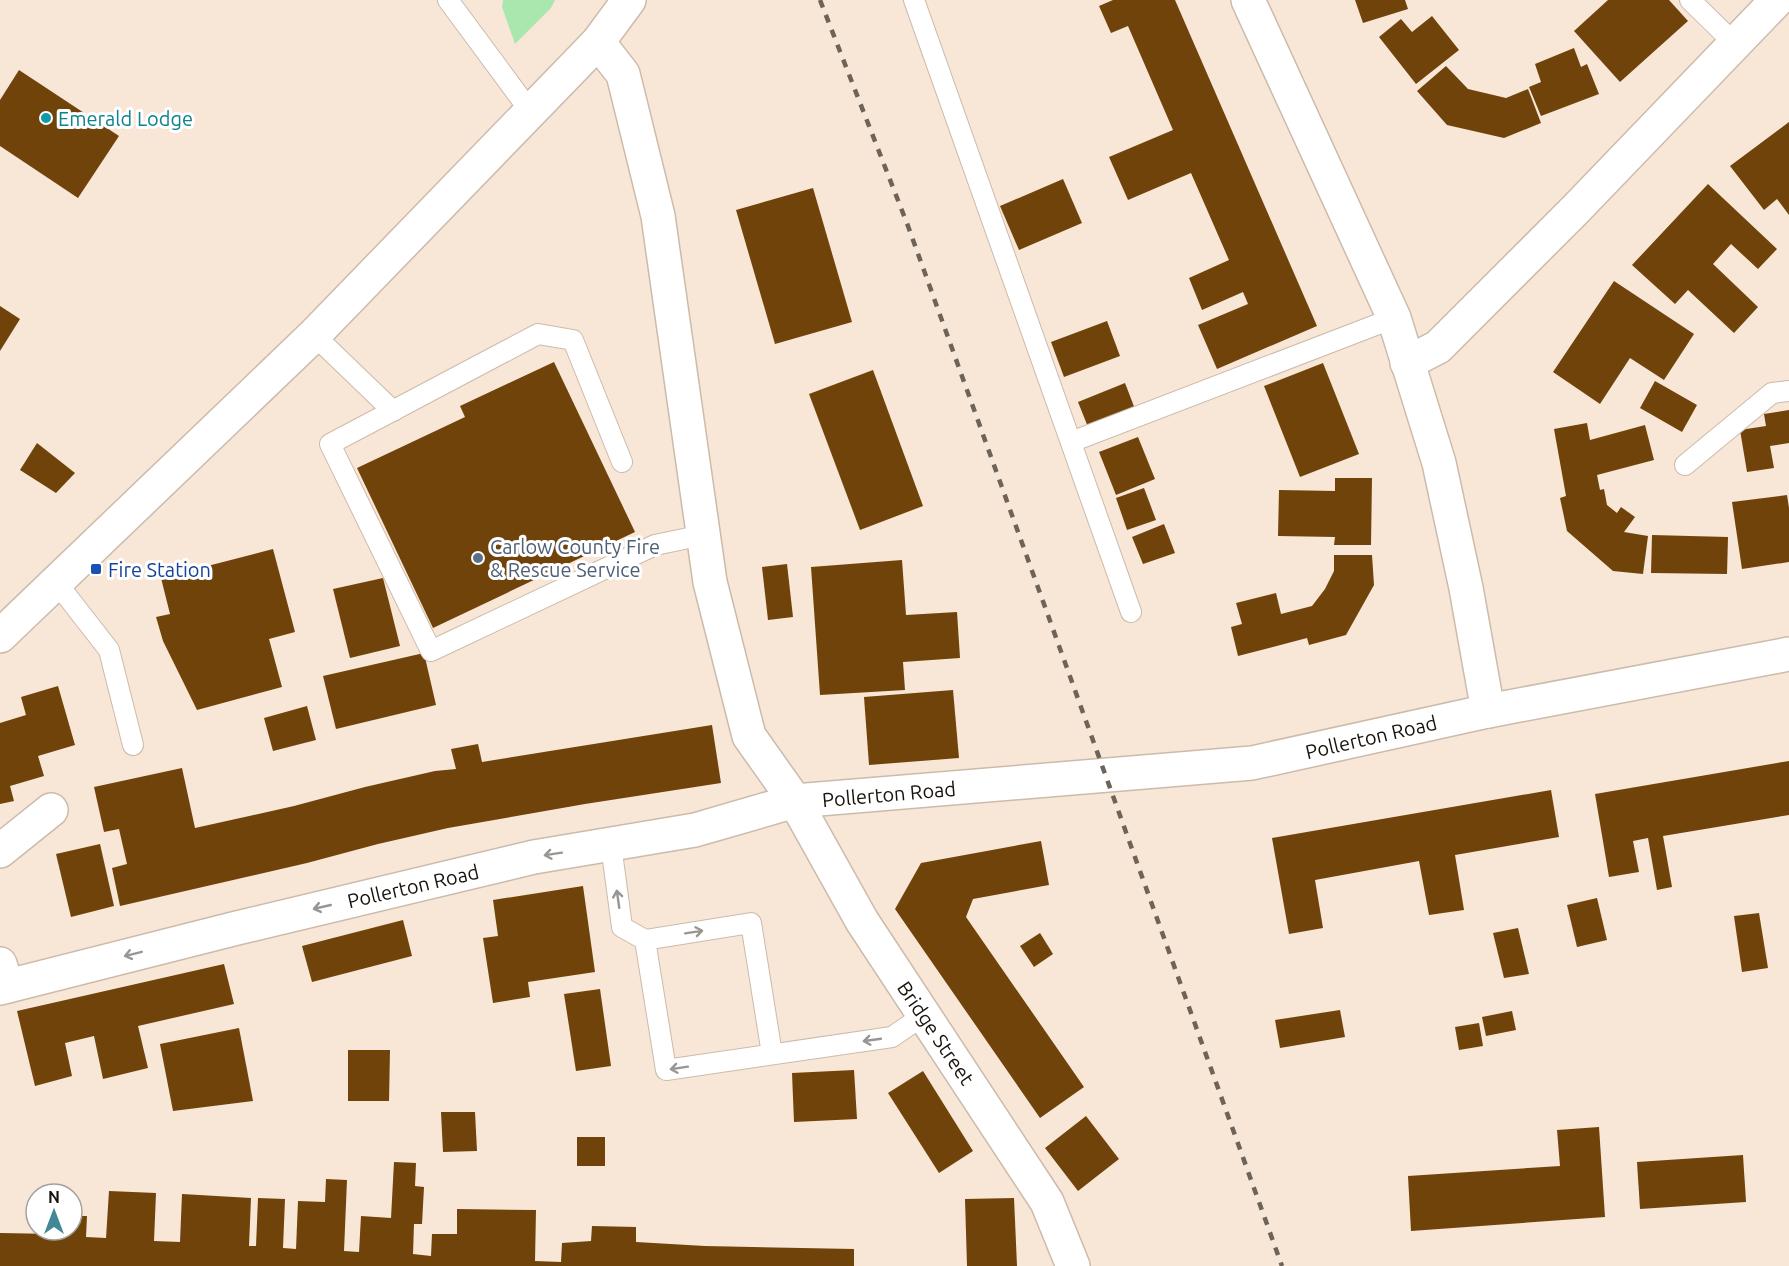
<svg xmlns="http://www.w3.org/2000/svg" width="1789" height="1266" font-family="Ubuntu,sans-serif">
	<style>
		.green { fill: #aae7af }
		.building { fill: #70430a }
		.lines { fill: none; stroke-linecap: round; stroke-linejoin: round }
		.service-casing { stroke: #ccbbab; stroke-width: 22 }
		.minor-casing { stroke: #ccbbab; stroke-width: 36 }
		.tertiary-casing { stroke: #ccbbab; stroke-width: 36 }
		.secondary-casing { stroke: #ccbbab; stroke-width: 36 }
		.service { stroke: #fff; stroke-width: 20 }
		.minor { stroke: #fff; stroke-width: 33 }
		.tertiary { stroke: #fff; stroke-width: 33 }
		.secondary { stroke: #fff; stroke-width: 33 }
		.rail { stroke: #6d6359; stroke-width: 4.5; stroke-dasharray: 8 8; stroke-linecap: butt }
		.oneway { stroke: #989592 }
		.culture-dot { fill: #0f9aa8; stroke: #fff; stroke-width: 2 }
		.service-dot { fill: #5c6f8a; stroke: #fff; stroke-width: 2 }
		.transit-dot { fill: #1a4fb4; stroke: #fff; stroke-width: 2 }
		.labels { text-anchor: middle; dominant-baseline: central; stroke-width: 6; stroke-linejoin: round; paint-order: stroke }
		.culture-label { font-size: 20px; fill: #0d838f; stroke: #fff; text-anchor: start }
		.service-label { font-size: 20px; fill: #4e5e75; stroke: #fff; text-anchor: start }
		.transit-label { font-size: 20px; fill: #164399; stroke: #fff; text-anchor: start }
		.street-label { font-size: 20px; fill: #19130d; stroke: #fff }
	</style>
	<rect width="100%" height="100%" fill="#f8e6d6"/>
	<!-- green -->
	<path class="green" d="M503,0H555L551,8L515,44L502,7Z"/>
	<!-- building -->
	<g class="building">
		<path d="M1113,0H1175L1317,326L1217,369L1198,325L1248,304L1243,292L1202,310L1189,278L1229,260L1191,173L1128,200L1109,157L1173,130L1128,26L1111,33L1099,6Z"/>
		<path d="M1355,0H1405L1408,9L1363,23Z"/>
		<path d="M1608,0H1669L1688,21L1620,82L1574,31Z"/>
		<path d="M1432,16L1459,50L1416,84L1379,37L1401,19L1412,32Z"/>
		<path d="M1574,48L1581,67L1587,64L1599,94L1541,116L1529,87L1541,82L1535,64Z"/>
		<path d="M1446,66L1468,89L1506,98L1528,89L1541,123L1504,138L1447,125L1417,91Z"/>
		<path d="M19,70L119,136L78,198L0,146V100Z"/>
		<path d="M1789,122V215L1777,199L1764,210L1730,166Z"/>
		<path d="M1063,179L1082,223L1019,250L1000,206Z"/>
		<path d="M1708,184L1777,249L1758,269L1731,244L1713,264L1758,307L1734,333L1688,290L1675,304L1632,265Z"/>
		<path d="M813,188L852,322L775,344L736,210Z"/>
		<path d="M1614,281L1694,334L1664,380L1630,358L1600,404L1553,372Z"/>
		<path d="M0,306L20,319L0,351Z"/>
		<path d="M1107,321L1120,356L1064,377L1051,342Z"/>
		<path d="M554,362L635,532L433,628L357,468L465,417L460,406Z"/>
		<path d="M1323,363L1359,454L1300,477L1264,386Z"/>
		<path d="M873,370L923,506L860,530L809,394Z"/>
		<path d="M1655,381L1697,405L1682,432L1640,408Z"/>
		<path d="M1125,383L1135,409L1088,427L1078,402Z"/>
		<path d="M1789,410V443L1770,446L1774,468L1747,472L1740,430L1766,426L1764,414Z"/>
		<path d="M1587,423L1590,440L1645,425L1654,460L1597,475L1600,490L1604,489L1607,505L1617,513L1621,507L1635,517L1624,532L1648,536L1643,574L1613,571L1567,531L1560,498L1566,496L1554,429Z"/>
		<path d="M1138,437L1155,479L1116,495L1099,452Z"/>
		<path d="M37,443L75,473L56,493L20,470Z"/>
		<path d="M1335,478H1372L1371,545H1334L1335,537L1278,536L1279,490L1335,491Z"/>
		<path d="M1144,488L1156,520L1127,530L1116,498Z"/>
		<path d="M1787,495L1789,508V562L1742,569L1732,502Z"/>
		<path d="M1164,524L1175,553L1143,564L1132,537Z"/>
		<path d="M1652,535L1728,537L1727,574L1651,573Z"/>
		<path d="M273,549L295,632L269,639L282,687L197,710L163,641L156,617L170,614L161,578Z"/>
		<path d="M1334,555H1372L1374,585L1346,635L1309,645L1307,638L1238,656L1231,627L1242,624L1236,603L1276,593L1281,614L1312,606L1325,589L1334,571Z"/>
		<path d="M902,560L906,615L957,612L960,658L903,662L905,690L820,695L811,567Z"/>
		<path d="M787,564L793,617L768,620L762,567Z"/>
		<path d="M383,578L400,646L350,658L333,589Z"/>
		<path d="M424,653L436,705L336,729L323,676Z"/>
		<path d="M58,686L75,745L38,756L44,776L10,786L14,801L0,804V723L26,715L21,697Z"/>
		<path d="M953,690L959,758L869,765L864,697Z"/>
		<path d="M307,706L316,740L273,751L264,718Z"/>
		<path d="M712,725L721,783L585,804L448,828L378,844L307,863L120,906L112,868L127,864L119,829L104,832L94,787L182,768L195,828L294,806L365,787L435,771L456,769L451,749L478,744L482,762Z"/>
		<path d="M1789,761V815L1663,836L1672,887L1657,890L1648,838L1633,841L1639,872L1609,877L1595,794Z"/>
		<path d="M1551,790L1559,837L1455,855L1464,910L1429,915L1419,861L1315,880L1323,928L1289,934L1272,838Z"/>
		<path d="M1041,841L1049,885L973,899L966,917L1084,1087L1040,1118L895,909L921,863Z"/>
		<path d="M100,844L114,906L71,917L56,854Z"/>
		<path d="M583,886L595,972L528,982L530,997L493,1003L483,938L498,936L493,900Z"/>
		<path d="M1597,898L1607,940L1577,947L1567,905Z"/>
		<path d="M1759,913L1768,968L1742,972L1734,916Z"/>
		<path d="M403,920L412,956L312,982L302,946Z"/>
		<path d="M1518,928L1529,974L1504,978L1493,933Z"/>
		<path d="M1040,933L1053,954L1034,967L1020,946Z"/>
		<path d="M224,964L234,1004L138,1026L148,1068L103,1079L94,1036L65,1043L72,1076L35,1086L17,1011Z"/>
		<path d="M600,989L611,1066L576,1071L564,994Z"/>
		<path d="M1340,1010L1345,1037L1280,1048L1275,1020Z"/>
		<path d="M1512,1011L1516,1030L1486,1036L1482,1017Z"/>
		<path d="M1479,1023L1483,1046L1459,1050L1455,1027Z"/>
		<path d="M239,1028L253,1101L173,1111L160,1044Z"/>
		<path d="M348,1050H390L389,1101H348Z"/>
		<path d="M854,1070L857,1119L794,1122L792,1073Z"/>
		<path d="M923,1071L973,1151L939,1173L888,1093Z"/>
		<path d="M441,1112H475L477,1151L443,1152Z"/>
		<path d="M1086,1116L1119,1159L1078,1191L1045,1148Z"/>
		<path d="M1599,1127L1605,1217L1411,1231L1408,1176L1560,1166L1557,1130Z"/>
		<rect x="577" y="1137" width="28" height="29"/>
		<path d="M1743,1155L1746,1202L1640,1209L1637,1162Z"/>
		<path d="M394,1162L416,1163L415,1186L424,1187L422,1224H414L413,1254L431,1256L432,1234H457V1209L536,1210L535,1261L561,1262L562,1243L591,1241L592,1226L636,1227V1242L705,1246L854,1249V1266H0V1233L55,1234V1230H72V1216H87L86,1237L106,1238L109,1191L156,1193L154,1241L180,1242L182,1194L251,1198L249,1246H256L258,1198L285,1199L283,1248L296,1249L298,1201L325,1202L326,1179L347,1180L344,1251L359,1252L361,1216L391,1218Z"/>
		<path d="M1014,1198L1017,1266H967L965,1199Z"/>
	</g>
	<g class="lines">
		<!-- service casing -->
		<g class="service-casing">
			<g id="service">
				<path d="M448,0L530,111"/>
				<path d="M914,0L1131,612"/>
				<path d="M1690,0L1735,44"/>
				<path d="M314,335L393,411"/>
				<path d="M1071,442L1394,318"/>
				<path d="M622,462L573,340L538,334L330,444L431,651L655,545L703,535"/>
				<path d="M1685,465L1772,393L1789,391"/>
				<path d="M56,582L109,650L133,745"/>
				<path d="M611,845L622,927L645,940"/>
				<path d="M772,1054L751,923L645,940L666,1070L892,1037L924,1015"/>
			</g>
		</g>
		<!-- minor casing -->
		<g class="minor-casing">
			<g id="minor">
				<path d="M1248,0L1394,318L1439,463L1466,588L1488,711"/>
				<path d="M1407,363L1438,347L1576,209L1777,0"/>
				<path d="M0,851L51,810"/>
				<path d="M0,964L7,986"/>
			</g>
		</g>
		<!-- tertiary casing -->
		<g class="tertiary-casing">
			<path id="tertiary" d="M598,42L623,74L658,216L710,582L749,736L795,801L862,921L1047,1202L1073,1266"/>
		</g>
		<!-- secondary casing -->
		<g class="secondary-casing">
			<g id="secondary">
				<path d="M0,636L314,335L598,42L629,0"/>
				<path d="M0,988L237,928L534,857L695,830L795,801L1252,763L1488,711L1789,654"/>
			</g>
		</g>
		<!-- service -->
		<use href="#service" class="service"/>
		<!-- minor -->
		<use href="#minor" class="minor"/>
		<!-- tertiary -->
		<use href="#tertiary" class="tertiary"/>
		<!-- secondary -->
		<use href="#secondary" class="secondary"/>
		<!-- rail -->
		<path class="rail" d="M820,0L908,226L1282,1266"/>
	</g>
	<!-- one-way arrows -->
	<defs><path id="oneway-shaft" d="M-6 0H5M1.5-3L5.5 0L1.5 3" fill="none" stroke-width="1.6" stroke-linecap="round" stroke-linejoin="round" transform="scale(1.5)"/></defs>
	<g class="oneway">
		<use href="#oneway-shaft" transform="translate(553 854) rotate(171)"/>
		<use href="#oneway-shaft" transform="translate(618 899) rotate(-98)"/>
		<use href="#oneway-shaft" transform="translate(322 907) rotate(167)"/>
		<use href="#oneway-shaft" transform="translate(694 932) rotate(-9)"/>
		<use href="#oneway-shaft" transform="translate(133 954) rotate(166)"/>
		<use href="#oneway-shaft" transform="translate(872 1040) rotate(172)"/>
		<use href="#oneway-shaft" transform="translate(679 1068) rotate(171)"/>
	</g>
	<!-- markers -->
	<circle class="culture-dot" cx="46" cy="118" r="6"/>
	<circle class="service-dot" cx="478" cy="558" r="6"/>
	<rect class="transit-dot" x="90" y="563" width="12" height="12" rx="3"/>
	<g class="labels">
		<!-- culture labels -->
		<g class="culture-label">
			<text x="58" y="118">Emerald Lodge</text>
		</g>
		<!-- service labels -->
		<g class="service-label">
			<text x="490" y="546">Carlow County Fire<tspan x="490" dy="23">&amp; Rescue Service</tspan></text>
		</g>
		<!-- transit labels -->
		<g class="transit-label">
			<text x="108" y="569">Fire Station</text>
		</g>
		<!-- street labels -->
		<g class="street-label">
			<text transform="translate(1371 737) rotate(-13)">Pollerton Road</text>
			<text transform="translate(889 794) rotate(-5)">Pollerton Road</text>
			<text transform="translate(413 886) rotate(-13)">Pollerton Road</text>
			<text transform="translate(936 1033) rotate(56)">Bridge Street</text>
		</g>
	</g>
	<!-- north arrow -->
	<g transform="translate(54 1212)"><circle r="28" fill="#ffffff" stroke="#a3a19e" stroke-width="1.5"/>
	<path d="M0-4.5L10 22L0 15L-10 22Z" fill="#438896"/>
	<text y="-9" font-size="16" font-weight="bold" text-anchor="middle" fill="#19130d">N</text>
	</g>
</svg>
